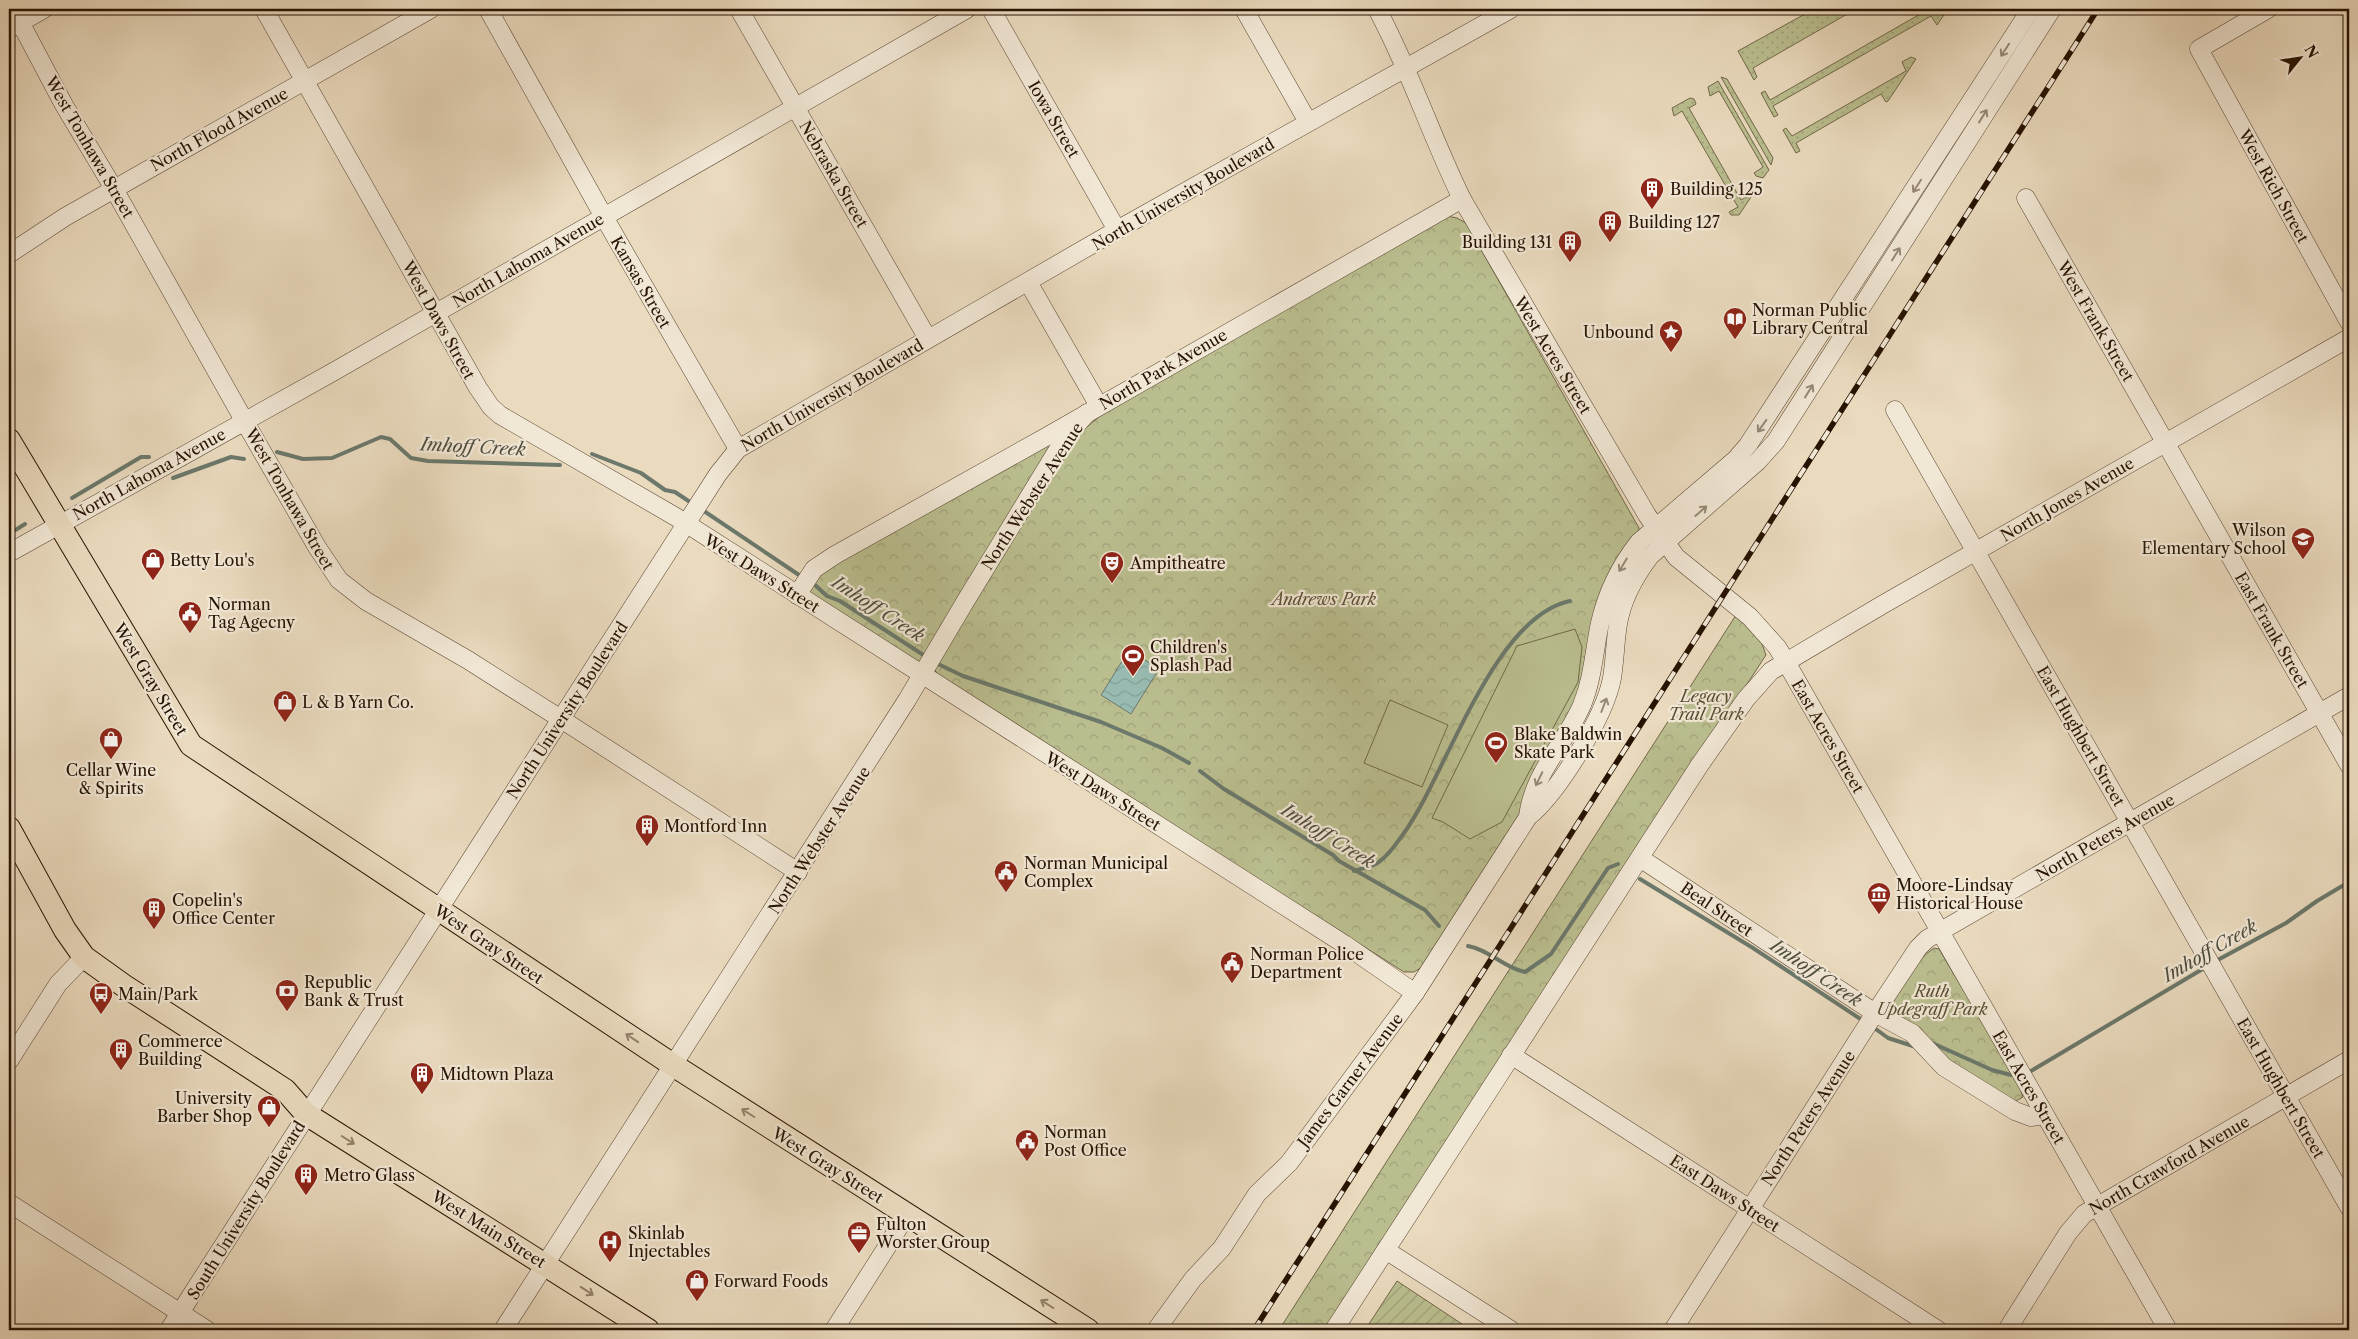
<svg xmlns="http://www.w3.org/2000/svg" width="2358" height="1339" font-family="'Libre Caslon Text',serif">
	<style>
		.grass { fill: url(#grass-dots); stroke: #706848 }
		.park { fill: url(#park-crowns); stroke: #706848 }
		.garden { fill: url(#garden-furrows); stroke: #706848 }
		.pitch { fill: #babe8f; stroke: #706848 }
		.water { fill: url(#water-waves); stroke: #6b786b }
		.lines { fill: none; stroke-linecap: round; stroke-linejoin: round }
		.stream { stroke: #6b786b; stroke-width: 4 }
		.minor-casing { stroke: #584531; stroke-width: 19 }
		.major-casing { stroke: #271302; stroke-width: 24 }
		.minor { stroke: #f1e7d5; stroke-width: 18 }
		.major { stroke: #eadabe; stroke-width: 22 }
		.rail-casing { stroke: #271302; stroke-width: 5.5 }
		.rail { stroke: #f1e7d5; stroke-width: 4; stroke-dasharray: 11; stroke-linecap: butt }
		.oneway { stroke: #968876 }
		.oneway2 { stroke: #928069 }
		.labels { text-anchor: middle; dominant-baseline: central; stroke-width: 4.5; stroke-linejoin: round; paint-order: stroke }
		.street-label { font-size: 16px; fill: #271302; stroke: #f1e7d5 }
		.poi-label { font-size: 16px; fill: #271302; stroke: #f1e7d5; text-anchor: start }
		.park-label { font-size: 16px; font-style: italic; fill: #5a4f33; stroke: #f1e7d5 }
		.water-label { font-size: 18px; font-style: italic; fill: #4f4e3f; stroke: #f1e7d5 }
	</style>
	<defs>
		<pattern id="grass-dots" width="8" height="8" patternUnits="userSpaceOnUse" patternTransform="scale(1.25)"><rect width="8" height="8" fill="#babe8f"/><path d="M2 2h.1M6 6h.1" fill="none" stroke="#a0a27a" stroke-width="1.8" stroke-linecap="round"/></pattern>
		<pattern id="park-crowns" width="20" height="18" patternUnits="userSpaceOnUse" patternTransform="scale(1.25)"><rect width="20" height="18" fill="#babe8f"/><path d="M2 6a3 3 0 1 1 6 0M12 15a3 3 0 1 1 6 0" fill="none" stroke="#a0a27a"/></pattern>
		<pattern id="garden-furrows" width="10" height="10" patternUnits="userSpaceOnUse" patternTransform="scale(1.25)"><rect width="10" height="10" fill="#babe8f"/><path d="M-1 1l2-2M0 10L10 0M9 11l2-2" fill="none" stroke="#a0a27a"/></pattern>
		<pattern id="water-waves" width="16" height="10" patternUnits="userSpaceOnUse" patternTransform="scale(1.25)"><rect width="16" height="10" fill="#98bbb1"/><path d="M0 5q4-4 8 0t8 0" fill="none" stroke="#83a097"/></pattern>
	</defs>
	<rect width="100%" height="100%" fill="#eadabe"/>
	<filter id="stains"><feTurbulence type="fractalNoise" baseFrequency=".004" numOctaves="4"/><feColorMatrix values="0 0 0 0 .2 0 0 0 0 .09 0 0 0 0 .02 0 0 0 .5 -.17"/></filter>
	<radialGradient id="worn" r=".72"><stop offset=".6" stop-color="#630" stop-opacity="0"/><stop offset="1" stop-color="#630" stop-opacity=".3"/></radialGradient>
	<!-- grass -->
	<g class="grass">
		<path d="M1814,9H1856L1753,68L1757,77L1754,80L1738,51Z"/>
		<path d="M1929,9H1948L1937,25L1931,16L1773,106L1778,115L1774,117L1761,93L1765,91L1770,100Z"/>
		<path d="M1911,57L1916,59L1888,101L1886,102L1881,94L1796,143L1800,151L1796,153L1783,130L1786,128L1792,136L1906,71L1902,62Z"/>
		<path d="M1721,77L1727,79L1773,158L1771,165Z"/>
		<path d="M1718,81L1769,170L1763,178L1756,176L1754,173L1763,167L1719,91L1710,96L1708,87Z"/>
		<path d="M1690,98L1694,99L1696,104L1689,108L1741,200L1750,195L1751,197L1739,215H1731L1729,212L1738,207L1682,111L1674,116L1672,108Z"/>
	</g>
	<!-- park -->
	<g class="park">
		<path d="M1447,216L1457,218L1466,223L1639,528L1638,535L1583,690L1522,813L1424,966L1414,972H1404L937,675L935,669L1008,547L1082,431L1105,412Z"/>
		<path d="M1044,445L1052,449L920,664L809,592L822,571Z"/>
		<path d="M1736,615L1762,644L1766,655L1325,1330H1279Z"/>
		<path d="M1934,948L1939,949L2018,1082L2023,1097L2016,1101L2011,1100L1933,1049L1891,1012L1890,1006C1903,987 1914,961 1934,948Z"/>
	</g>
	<!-- garden -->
	<path class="garden" d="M1397,1281L1462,1324L1458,1330H1432L1427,1327L1424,1330H1365Z"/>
	<!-- pitch -->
	<g class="pitch">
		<path d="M1575,629L1582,647L1578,682L1502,822L1470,839L1443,822L1432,818L1517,646Z"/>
		<path d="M1390,700L1448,725L1422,787L1364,763Z"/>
	</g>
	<!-- water -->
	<path class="water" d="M1129,650L1159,669L1131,714L1101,695Z"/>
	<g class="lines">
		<!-- stream -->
		<g class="stream">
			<path d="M277,452L303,459L332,458L381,437L390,439L411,458L428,461L560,465"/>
			<path d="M592,454L641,473L665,490L675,492L693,504"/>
			<path d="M173,478L231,457L244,459"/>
			<path d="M72,498L141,457H149"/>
			<path d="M701,509L799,575"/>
			<path d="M9,534L25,524"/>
			<path d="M815,585L827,596L840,601L925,656"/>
			<path d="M936,663L963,676L1101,722L1162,748L1189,763"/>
			<path d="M1200,771L1224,789L1333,855L1339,861L1425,910L1439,926"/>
			<path d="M1354,871C1362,868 1373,867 1379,862C1390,854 1396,844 1404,833C1447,773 1493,617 1570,601"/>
			<path d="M1640,879L1753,948L1865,1022"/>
			<path d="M1468,946C1490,950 1504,968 1525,972L1551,954L1608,868L1618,864"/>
			<path d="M2214,962L2286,923L2317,901L2349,882"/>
			<path d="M1873,1027L1888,1038L1916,1047"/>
			<path d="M1930,1042L1992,1070L2011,1075"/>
			<path d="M2031,1071L2206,967"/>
		</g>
		<!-- minor casing -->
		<g class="minor-casing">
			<g id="minor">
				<path d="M264,9L478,388L491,407L500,415L676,517L1344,944L1415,993"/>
				<path d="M488,9L604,217L738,449"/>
				<path d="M739,9L928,339"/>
				<path d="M991,9L1117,230"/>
				<path d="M1244,9L1308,122"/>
				<path d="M1377,9C1410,70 1431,136 1462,199L1647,515L1676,557L1750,617L1777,647L1786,662L2168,1330"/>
				<path d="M2268,9L2199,49L2349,322"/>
				<path d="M20,22L64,105L114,189L245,422L317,547L339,580L366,601L468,660L561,719L798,872"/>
				<path d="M9,29L44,9"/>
				<path d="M2026,198L2349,765"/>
				<path d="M9,254L65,217L431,9"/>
				<path d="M1028,282L1099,406"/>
				<path d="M1895,410L2349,1207"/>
				<path d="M9,553L333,372L967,9"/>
				<path d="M797,595L814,569L835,555L1044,438L1462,199"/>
				<path d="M1528,817C1533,773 1565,744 1582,705C1593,678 1594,651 1600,623C1607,592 1620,566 1639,542L1736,459L1748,445L2031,9"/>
				<path d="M1640,858L1875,1013L1912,1033L1944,1067L2015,1111L2031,1117L2045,1115"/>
				<path d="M1511,1055L1938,1330"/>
				<path d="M9,1061L58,984L84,957"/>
				<path d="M9,1203L207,1330"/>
				<path d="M1387,1251L1511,1330"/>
				<path d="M169,1330L718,474L738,449L1117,230L1511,9"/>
				<path d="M503,1330L907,700L965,602L1065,438L1087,413"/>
				<path d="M834,1330L892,1239L906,1214"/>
				<path d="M1156,1330L1193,1279L1222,1248L1257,1194L1289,1163L1304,1143L1415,993L1528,817C1558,793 1605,716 1612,678C1615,660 1615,642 1618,624C1622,599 1635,576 1650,556L1758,461L1776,441L2052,9"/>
				<path d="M1334,1330L1699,766L1746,699L1771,671L1882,605L2349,338"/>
				<path d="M1673,1330L1875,1013L1918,948L1927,939L2349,696"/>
				<path d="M2007,1330L2068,1233L2084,1214L2349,1060"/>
			</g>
		</g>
		<!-- major casing -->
		<g class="major-casing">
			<g id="major">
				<path d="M9,440L191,745L673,1065L1088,1330"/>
				<path d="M9,828L65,930L84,957L123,985L285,1090L306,1114L648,1330"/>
			</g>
		</g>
		<!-- minor -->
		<use href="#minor" class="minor"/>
		<!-- major -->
		<use href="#major" class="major"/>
		<!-- rail casing -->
		<g class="rail-casing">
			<path id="rail" d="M1254,1330L2098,9"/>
		</g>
		<!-- rail -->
		<use href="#rail" class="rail"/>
	</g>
	<!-- one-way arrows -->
	<defs><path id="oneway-shaft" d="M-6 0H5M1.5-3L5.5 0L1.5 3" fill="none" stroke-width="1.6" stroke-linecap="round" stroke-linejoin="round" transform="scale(1.25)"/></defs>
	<g class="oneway">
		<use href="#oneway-shaft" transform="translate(2005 50) rotate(123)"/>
		<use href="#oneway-shaft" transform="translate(1983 116) rotate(-58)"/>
		<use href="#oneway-shaft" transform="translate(1917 186) rotate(123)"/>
		<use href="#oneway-shaft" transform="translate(1896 254) rotate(-58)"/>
		<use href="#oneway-shaft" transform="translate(1809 391) rotate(-58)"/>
		<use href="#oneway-shaft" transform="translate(1762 426) rotate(126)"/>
		<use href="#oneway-shaft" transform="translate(1701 511) rotate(-41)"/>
		<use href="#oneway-shaft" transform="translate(1623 565) rotate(121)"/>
		<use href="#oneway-shaft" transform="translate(1604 705) rotate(-69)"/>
		<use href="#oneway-shaft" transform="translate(1539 779) rotate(116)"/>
	</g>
	<g class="oneway2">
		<use href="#oneway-shaft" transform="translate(632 1038) rotate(-146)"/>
		<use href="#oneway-shaft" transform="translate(748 1113) rotate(-148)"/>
		<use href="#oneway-shaft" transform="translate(348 1140) rotate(32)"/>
		<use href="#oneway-shaft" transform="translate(587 1291) rotate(33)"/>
		<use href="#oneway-shaft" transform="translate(1047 1304) rotate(-148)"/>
	</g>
	<!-- icons -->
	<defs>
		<g id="building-pin" transform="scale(1.25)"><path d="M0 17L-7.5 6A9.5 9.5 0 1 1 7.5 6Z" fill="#8f2418" stroke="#f1e7d5"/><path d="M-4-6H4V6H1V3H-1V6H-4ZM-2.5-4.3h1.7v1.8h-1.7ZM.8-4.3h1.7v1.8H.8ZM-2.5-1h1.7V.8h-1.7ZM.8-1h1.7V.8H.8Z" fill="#fff"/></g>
		<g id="library-pin" transform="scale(1.25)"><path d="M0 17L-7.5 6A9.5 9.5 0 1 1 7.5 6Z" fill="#8f2418" stroke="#f1e7d5"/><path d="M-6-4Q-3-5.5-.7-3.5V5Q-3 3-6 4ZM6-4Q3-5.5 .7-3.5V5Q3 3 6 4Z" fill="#fff"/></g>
		<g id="sight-pin" transform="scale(1.25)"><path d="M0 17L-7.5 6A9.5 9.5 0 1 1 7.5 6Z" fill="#8f2418" stroke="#f1e7d5"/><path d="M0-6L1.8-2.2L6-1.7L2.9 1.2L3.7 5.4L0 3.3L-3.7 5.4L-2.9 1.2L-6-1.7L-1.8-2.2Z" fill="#fff"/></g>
		<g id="school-pin" transform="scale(1.25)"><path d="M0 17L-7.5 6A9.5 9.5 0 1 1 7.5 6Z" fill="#8f2418" stroke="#f1e7d5"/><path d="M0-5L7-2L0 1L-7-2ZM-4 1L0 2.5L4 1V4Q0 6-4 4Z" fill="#fff"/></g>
		<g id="shop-pin" transform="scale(1.25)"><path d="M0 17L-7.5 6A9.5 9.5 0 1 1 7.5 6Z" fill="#8f2418" stroke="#f1e7d5"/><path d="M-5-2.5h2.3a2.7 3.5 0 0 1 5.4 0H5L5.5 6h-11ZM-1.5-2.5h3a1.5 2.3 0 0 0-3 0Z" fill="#fff"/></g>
		<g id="theatre-pin" transform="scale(1.25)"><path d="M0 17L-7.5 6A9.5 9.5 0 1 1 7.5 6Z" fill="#8f2418" stroke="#f1e7d5"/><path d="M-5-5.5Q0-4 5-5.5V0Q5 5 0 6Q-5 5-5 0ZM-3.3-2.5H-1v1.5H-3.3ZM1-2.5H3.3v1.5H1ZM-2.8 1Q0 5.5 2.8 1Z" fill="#fff"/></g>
		<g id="civic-pin" transform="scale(1.25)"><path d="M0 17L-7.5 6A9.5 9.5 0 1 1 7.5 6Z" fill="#8f2418" stroke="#f1e7d5"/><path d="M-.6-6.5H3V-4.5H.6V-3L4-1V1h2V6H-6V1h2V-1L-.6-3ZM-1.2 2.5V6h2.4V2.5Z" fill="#fff"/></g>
		<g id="stadium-pin" transform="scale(1.25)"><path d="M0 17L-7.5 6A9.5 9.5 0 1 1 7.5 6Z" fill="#8f2418" stroke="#f1e7d5"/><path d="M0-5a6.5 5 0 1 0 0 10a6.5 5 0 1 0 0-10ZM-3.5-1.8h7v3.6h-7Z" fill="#fff"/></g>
		<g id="museum-pin" transform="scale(1.25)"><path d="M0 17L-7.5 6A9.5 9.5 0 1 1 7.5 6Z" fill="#8f2418" stroke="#f1e7d5"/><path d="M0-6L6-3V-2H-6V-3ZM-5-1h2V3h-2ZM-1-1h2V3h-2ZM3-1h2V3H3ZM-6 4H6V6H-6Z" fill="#fff"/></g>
		<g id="bank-pin" transform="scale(1.25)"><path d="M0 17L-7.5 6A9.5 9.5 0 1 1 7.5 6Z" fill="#8f2418" stroke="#f1e7d5"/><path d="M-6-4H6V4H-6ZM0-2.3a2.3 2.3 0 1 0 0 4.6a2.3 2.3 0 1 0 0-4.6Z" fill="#fff"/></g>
		<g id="bus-pin" transform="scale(1.25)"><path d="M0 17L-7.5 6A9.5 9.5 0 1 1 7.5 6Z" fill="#8f2418" stroke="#f1e7d5"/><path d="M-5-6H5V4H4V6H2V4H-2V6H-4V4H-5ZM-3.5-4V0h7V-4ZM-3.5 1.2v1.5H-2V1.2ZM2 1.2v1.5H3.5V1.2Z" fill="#fff"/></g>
		<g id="office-pin" transform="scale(1.25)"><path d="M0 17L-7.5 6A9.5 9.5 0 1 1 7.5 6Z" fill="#8f2418" stroke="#f1e7d5"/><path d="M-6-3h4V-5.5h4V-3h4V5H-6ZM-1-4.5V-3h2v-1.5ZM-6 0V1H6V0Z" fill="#fff"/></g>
		<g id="hospital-pin" transform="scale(1.25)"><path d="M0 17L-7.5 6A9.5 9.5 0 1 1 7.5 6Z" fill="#8f2418" stroke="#f1e7d5"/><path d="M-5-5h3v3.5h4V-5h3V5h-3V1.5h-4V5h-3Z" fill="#fff"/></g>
	</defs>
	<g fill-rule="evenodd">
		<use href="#building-pin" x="1652" y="189"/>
		<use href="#building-pin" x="1610" y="222"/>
		<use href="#building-pin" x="1570" y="242"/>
		<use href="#library-pin" x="1735" y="319"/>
		<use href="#sight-pin" x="1671" y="332"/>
		<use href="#school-pin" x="2303" y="539"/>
		<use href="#shop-pin" x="153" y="560"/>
		<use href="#theatre-pin" x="1112" y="563"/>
		<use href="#civic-pin" x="190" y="613"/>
		<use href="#stadium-pin" x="1133" y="656"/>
		<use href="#shop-pin" x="285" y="702"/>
		<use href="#shop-pin" x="111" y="739"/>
		<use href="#stadium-pin" x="1496" y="743"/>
		<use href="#building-pin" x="647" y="826"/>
		<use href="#civic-pin" x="1006" y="872"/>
		<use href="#museum-pin" x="1879" y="894"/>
		<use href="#building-pin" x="154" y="909"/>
		<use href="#civic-pin" x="1232" y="963"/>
		<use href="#bank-pin" x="287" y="991"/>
		<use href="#bus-pin" x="101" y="994"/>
		<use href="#building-pin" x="121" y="1050"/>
		<use href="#building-pin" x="422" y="1074"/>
		<use href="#shop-pin" x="269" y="1107"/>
		<use href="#civic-pin" x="1027" y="1141"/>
		<use href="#building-pin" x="306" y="1175"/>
		<use href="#office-pin" x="859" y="1233"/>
		<use href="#hospital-pin" x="610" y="1242"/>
		<use href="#shop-pin" x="697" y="1281"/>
	</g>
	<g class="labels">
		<!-- street labels -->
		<g class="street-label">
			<text transform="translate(1054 119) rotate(60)">Iowa Street</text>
			<text transform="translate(219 129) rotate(-29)">North Flood Avenue</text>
			<text transform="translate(90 147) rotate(60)">West Tonhawa Street</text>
			<text transform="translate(834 174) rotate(60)">Nebraska Street</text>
			<text transform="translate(2274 186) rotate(61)">West Rich Street</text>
			<text transform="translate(1183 194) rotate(-30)">North University Boulevard</text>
			<text transform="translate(528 260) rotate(-30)">North Lahoma Avenue</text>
			<text transform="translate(641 282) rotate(60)">Kansas Street</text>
			<text transform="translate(439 320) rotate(61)">West Daws Street</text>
			<text transform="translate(2096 321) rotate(60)">West Frank Street</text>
			<text transform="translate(1553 355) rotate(59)">West Acres Street</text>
			<text transform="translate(1163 369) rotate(-30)">North Park Avenue</text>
			<text transform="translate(832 395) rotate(-30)">North University Boulevard</text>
			<text transform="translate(149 474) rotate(-29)">North Lahoma Avenue</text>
			<text transform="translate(1032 496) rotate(-57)">North Webster Avenue</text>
			<text transform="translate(290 499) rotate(60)">West Tonhawa Street</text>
			<text transform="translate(2067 499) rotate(-30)">North Jones Avenue</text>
			<text transform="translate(762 573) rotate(32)">West Daws Street</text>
			<text transform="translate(2272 630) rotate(60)">East Frank Street</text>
			<text transform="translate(151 679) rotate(59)">West Gray Street</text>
			<text transform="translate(567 710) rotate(-57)">North University Boulevard</text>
			<text transform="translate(1828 736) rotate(60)">East Acres Street</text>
			<text transform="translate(2081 736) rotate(60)">East Hughbert Street</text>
			<text transform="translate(1103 791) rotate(32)">West Daws Street</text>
			<text transform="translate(2105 837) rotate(-30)">North Peters Avenue</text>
			<text transform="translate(819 840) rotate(-57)">North Webster Avenue</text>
			<text transform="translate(1717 909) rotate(34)">Beal Street</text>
			<text transform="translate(489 944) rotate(34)">West Gray Street</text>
			<text transform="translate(1350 1080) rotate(-53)">James Garner Avenue</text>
			<text transform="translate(2029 1087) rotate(60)">East Acres Street</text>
			<text transform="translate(2281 1088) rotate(60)">East Hughbert Street</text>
			<text transform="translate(1808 1118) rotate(-57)">North Peters Avenue</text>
			<text transform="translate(828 1165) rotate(32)">West Gray Street</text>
			<text transform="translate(2169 1165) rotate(-30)">North Crawford Avenue</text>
			<text transform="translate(1725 1193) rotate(33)">East Daws Street</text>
			<text transform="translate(246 1210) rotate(-58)">South University Boulevard</text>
			<text transform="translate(489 1229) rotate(32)">West Main Street</text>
		</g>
		<!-- poi labels -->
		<g class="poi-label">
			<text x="1670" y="189">Building 125</text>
			<text x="1628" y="222">Building 127</text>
			<text x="1552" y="242" text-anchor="end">Building 131</text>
			<text x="1752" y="310">Norman Public<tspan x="1752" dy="18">Library Central</tspan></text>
			<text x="1654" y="332" text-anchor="end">Unbound</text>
			<text x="2286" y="530" text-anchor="end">Wilson<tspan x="2286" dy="18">Elementary School</tspan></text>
			<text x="170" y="560">Betty Lou's</text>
			<text x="1130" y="563">Ampitheatre</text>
			<text x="208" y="604">Norman<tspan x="208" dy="18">Tag Agecny</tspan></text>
			<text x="1150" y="647">Children's<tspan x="1150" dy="18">Splash Pad</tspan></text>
			<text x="302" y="702">L &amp; B Yarn Co.</text>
			<text x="1514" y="734">Blake Baldwin<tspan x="1514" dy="18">Skate Park</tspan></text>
			<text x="111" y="770" text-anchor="middle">Cellar Wine<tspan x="111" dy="18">&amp; Spirits</tspan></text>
			<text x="664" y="826">Montford Inn</text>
			<text x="1024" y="863">Norman Municipal<tspan x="1024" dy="18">Complex</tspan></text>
			<text x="1896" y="885">Moore-Lindsay<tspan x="1896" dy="18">Historical House</tspan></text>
			<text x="172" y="900">Copelin's<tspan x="172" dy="18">Office Center</tspan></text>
			<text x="1250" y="954">Norman Police<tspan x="1250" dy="18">Department</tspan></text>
			<text x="304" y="982">Republic<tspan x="304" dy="18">Bank &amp; Trust</tspan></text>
			<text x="118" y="994">Main/Park</text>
			<text x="138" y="1041">Commerce<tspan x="138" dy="18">Building</tspan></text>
			<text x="440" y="1074">Midtown Plaza</text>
			<text x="252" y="1098" text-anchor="end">University<tspan x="252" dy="18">Barber Shop</tspan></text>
			<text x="1044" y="1132">Norman<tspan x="1044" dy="18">Post Office</tspan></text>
			<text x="324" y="1175">Metro Glass</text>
			<text x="876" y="1224">Fulton<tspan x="876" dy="18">Worster Group</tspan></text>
			<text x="628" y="1233">Skinlab<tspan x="628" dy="18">Injectables</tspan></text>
			<text x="714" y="1281">Forward Foods</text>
		</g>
		<!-- park labels -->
		<g class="park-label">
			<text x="1324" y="599">Andrews Park</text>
			<text x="1706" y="696">Legacy<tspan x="1706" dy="18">Trail Park</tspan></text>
			<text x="1932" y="991">Ruth<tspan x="1932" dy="18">Updegraff Park</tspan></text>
		</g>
		<!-- water labels -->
		<g class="water-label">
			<text transform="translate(473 447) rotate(3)">Imhoff Creek</text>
			<text transform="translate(878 609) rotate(33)">Imhoff Creek</text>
			<text transform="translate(1328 836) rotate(32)">Imhoff Creek</text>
			<text transform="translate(2210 951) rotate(-30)">Imhoff Creek</text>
			<text transform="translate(1816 973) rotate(34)">Imhoff Creek</text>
		</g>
	</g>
	<!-- margin -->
	<rect width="2358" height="1339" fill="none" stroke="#eadabe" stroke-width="30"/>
	<rect x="10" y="10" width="2338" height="1319" fill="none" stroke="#271302" stroke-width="2.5"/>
	<rect x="15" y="15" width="2328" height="1309" fill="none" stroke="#271302"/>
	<!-- north arrow -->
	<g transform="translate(2300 58) rotate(60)" stroke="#f1e7d5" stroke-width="4" paint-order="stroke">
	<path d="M0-4L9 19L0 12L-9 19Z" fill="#271302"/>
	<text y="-8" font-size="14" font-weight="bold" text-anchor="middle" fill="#271302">N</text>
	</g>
	<rect width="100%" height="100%" filter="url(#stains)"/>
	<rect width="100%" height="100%" fill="url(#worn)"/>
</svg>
